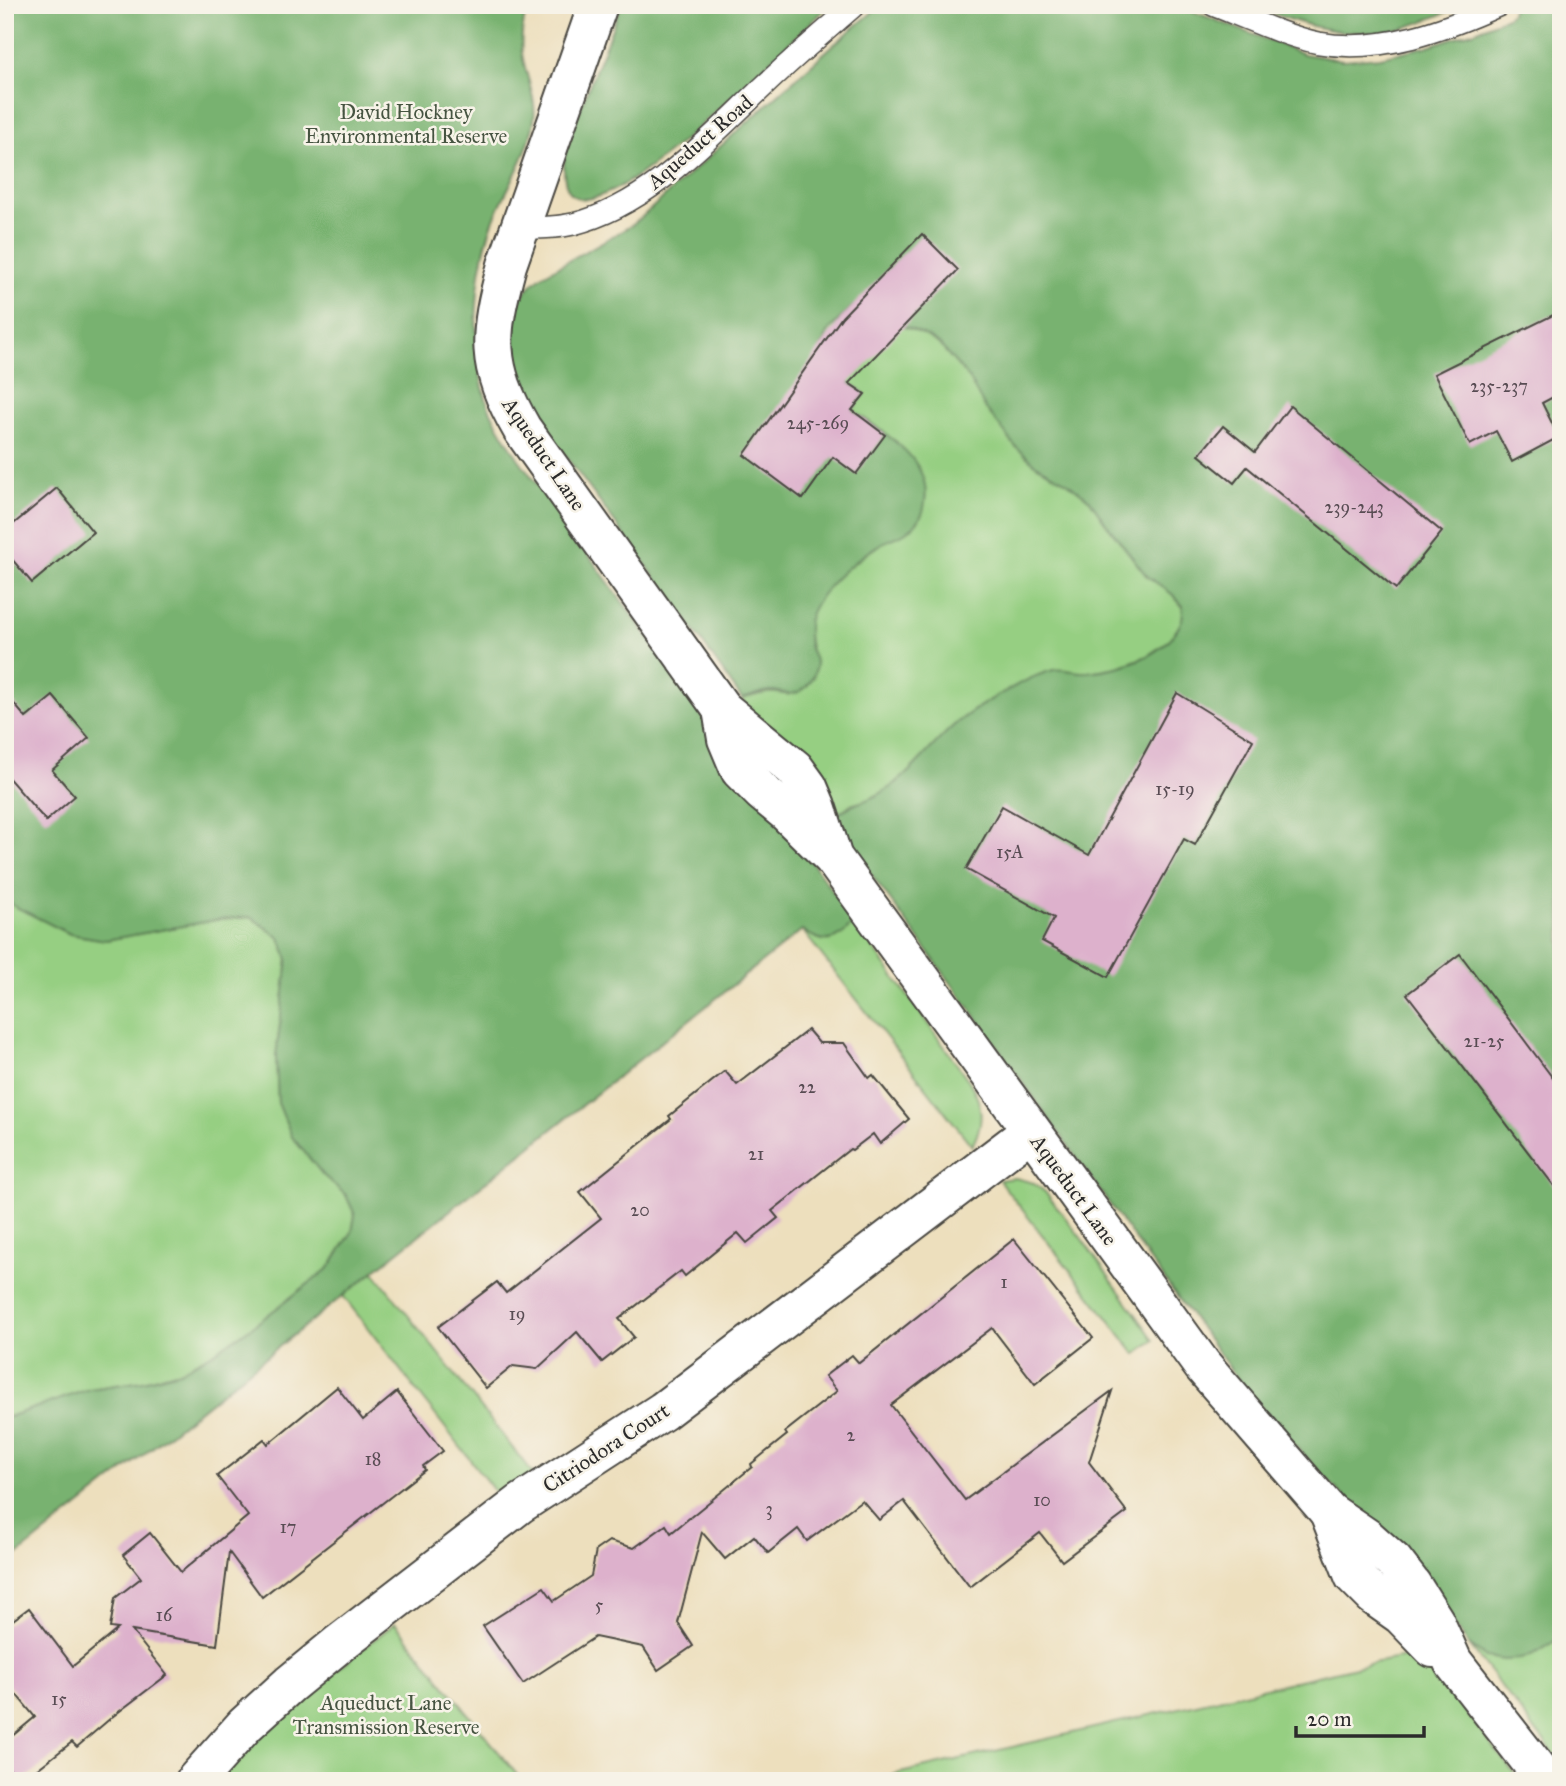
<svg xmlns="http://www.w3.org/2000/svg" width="1566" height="1786" font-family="'IM FELL Great Primer',serif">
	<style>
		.green { fill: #96cf82; stroke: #607d56; stroke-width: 2 }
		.forest { fill: #78b270; stroke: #526e4e; stroke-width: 2 }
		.building { fill: #ddb1cc }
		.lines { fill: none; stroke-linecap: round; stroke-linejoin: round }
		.service-casing { stroke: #484641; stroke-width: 24 }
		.minor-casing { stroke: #484641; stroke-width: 42 }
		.service { stroke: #fff; stroke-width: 21 }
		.minor { stroke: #fff; stroke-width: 38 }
		.labels { text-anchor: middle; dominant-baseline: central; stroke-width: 5; stroke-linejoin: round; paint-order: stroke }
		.number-label { font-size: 18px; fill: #584c53 }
		.park-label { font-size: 21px; fill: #465441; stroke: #f7f3e8 }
		.street-label { font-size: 21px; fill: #2b2b2b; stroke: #f7f3e8 }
	</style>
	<rect width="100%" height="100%" fill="#f7f3e8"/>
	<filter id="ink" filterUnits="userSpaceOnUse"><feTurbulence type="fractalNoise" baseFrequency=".0143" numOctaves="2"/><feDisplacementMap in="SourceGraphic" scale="14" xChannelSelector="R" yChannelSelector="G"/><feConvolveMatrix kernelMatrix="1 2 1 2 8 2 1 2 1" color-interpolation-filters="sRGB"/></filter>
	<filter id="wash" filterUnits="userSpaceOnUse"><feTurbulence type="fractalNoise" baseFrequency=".00686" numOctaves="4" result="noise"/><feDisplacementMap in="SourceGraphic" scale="28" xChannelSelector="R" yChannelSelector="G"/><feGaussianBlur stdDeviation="1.57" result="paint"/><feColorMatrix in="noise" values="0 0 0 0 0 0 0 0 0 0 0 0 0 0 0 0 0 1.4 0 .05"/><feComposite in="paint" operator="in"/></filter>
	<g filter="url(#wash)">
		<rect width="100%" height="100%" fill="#eddfbd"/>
		<!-- green -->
		<g class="green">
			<path d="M853,306L923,334L939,344L968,377L984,406L1036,465L1067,482L1090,500L1105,522L1146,575L1172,594L1183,607V620L1170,640L1147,656L1118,667L1083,673L1055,670L953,726L911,770L886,791L865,801L850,805L834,817L742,699C761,694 769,690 788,695L816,665C811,651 806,638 808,623C813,591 856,560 881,544L897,442L885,435L852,410L820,348L830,329Z"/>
			<path d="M5,899L14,906L70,934L106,940L221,919L251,917L280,938L288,959L276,1057L278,1103L323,1175L346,1195L355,1215L352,1232L329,1268L260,1321L215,1352L179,1371L143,1381L90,1389L5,1418Z"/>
			<path d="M854,921L969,1081C983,1105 985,1121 972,1146L802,930C825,947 839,943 854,921Z"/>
			<path d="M1015,1178L1034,1183L1046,1193L1079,1235L1154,1340L1136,1354L999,1180Z"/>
			<path d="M374,1272L533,1474L499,1497L343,1296Z"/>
			<path d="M395,1623L522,1781H218L275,1719Z"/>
			<path d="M1561,1637V1763L1469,1645L1486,1657L1538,1652Z"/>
			<path d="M1421,1654L1520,1781H866L1373,1663Z"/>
		</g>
		<!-- forest -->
		<g class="forest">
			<path d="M5,5H527C524,21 520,37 522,53C525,75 537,97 534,120C529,155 507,187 494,219C474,271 470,349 487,402C494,422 507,440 518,458L696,703L710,732L795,839L854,921C838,944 825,945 802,930L5,1565V1418L90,1389L143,1381L179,1372L215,1352L260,1321L329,1268L352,1232L355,1215L346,1195L323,1175L292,1137L278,1103L276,1057L288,959L280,938L251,917L221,919L106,940L70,934L14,906L5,899Z"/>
			<path d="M621,5H830C803,30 775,56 748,81C729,99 565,264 564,170C563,147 576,121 584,99C596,68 609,37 621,5Z"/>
			<path d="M881,5H1176L1304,54L1343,60L1380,57L1425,47L1478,30L1507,17L1511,13L1513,5H1561V1637L1538,1652L1521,1659L1504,1660L1486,1657L1469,1645L1455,1627L1394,1539L1346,1499L1294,1445L1246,1390L1128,1230L990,1036L876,881L843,835L834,817C849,803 869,802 886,790C911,774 929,748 952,727C971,710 996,696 1019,684C1029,679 1043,672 1054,670C1064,668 1076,673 1086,672C1120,669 1166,657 1181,622C1183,618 1183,612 1183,606L1172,594L1146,575L1105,522L1090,500L1067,482L1036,465L1015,446L984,406L968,377L939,344L923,334L853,306L830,329L820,348L833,371L865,394L852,410C882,432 932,458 925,502C924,514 917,525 906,532C899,537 890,539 882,543C863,554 838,574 825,591C817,601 809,612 808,624C808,631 808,639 809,646C811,652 816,660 816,666C816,675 807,689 799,692C789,696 783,692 773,691C763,691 752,696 742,699L688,622L537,417C529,404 516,389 513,374C511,367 512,359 512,352C512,317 513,297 543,275L634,224L831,47Z"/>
			<path d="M1250,5H1465C1444,13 1421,24 1398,29C1345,40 1299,24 1250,5Z"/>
		</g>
		<g id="blocks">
			<!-- building -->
			<g class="building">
				<path d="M922,234L958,270L849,383L865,394L852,410L885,435L856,474L833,457L803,499L744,455L842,317Z"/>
				<path d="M1561,311V393L1542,403L1559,437L1512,462L1496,431L1470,445L1434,374Z"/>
				<path d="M1290,406L1442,532L1396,589L1247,467L1234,483L1199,455L1223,426L1255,452Z"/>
				<path d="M57,488L93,532L32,583L5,551V531Z"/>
				<path d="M5,693L26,718L53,696L89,738L52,770L75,796L46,821L5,774Z"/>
				<path d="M1177,693L1253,740L1195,845L1184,839L1108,977L1042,941L1054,918L966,869L1002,806L1089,855Z"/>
				<path d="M1460,954L1561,1089V1195L1407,994Z"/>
				<path d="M808,1030L819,1043H844L869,1078L873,1075L909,1119L880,1144L873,1134L852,1150L850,1149L772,1211L778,1218L747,1243L738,1233L685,1276L681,1271L619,1319L634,1337L602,1362L577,1332L537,1369L513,1366L486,1388L438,1327L497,1282L506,1293L601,1218L580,1192L671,1119L669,1116L725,1071L737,1085Z"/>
				<path d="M1014,1239L1093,1338L1035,1384L992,1328L891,1405L965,1500L1112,1391L1089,1462L1127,1512L1062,1561L1040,1533L970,1587L904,1501L879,1520L862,1500L807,1541L798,1529L768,1553L754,1536L725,1559L702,1532L678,1623L693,1646L658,1670L643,1647L595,1637L523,1684L483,1626L544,1587L554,1601L591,1576L596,1550L609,1541L634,1548L666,1525L671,1533L752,1467L751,1464L787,1435L785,1432L837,1391L825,1376L852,1355L859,1363Z"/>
				<path d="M337,1387L363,1420L397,1392L443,1451L423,1466L425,1470L262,1597L229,1552L217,1645L132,1631L167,1675L112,1717L77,1747L72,1742L22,1781H19L5,1764V1742L35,1717L5,1681V1626L29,1608L73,1666L118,1629L110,1628L115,1598L141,1578L123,1555L150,1533L181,1572L248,1516L217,1476L264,1439L268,1444Z"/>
			</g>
		</g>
	</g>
	<g filter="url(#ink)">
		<use href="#blocks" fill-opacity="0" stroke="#484641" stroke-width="2"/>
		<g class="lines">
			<!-- service casing -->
			<g class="service-casing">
				<g id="service">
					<path d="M1213,5C1246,18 1285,36 1319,43C1381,54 1444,30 1500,5"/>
					<path d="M520,228C538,228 556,228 573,224C648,206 709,138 763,87C792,59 824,32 855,5"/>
				</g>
			</g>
			<!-- minor casing -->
			<g class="minor-casing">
				<g id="minor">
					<path d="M598,5L507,265C488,335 485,365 522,429L722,709L795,769L808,787L816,806L831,852"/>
					<path d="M722,709L727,739L740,770L762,792L785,811L833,858L1202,1365L1329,1512L1367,1538L1394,1562L1411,1584L1435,1622L1453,1662L1546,1781"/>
					<path d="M1329,1512L1354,1576L1374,1596L1401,1615L1433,1648"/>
					<path d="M195,1781L245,1725L290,1684L340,1643L520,1504L663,1411L1031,1131"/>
				</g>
			</g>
			<!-- service -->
			<use href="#service" class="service"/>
			<!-- minor -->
			<use href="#minor" class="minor"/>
		</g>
	</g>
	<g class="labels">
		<!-- number labels -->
		<g class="number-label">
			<text x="1499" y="386">235-237</text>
			<text x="818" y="423">245-269</text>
			<text x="1354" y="507">239-243</text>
			<text x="1175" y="789">15-19</text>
			<text x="1010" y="852">15A</text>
			<text x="1484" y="1041">21-25</text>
			<text x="807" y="1087">22</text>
			<text x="756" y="1154">21</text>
			<text x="640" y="1210">20</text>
			<text x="1004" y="1282">1</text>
			<text x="517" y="1314">19</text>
			<text x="851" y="1435">2</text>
			<text x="373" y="1459">18</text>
			<text x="1042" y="1500">10</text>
			<text x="769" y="1509">3</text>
			<text x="288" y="1527">17</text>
			<text x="599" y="1605">5</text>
			<text x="164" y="1615">16</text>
			<text x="59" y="1699">15</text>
		</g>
		<!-- park labels -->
		<g class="park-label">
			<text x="406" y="112">David Hockney<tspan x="406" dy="24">Environmental Reserve</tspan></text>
			<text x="386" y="1703">Aqueduct Lane<tspan x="386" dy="24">Transmission Reserve</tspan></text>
		</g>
		<!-- street labels -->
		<g class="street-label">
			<text transform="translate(700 142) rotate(-41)">Aqueduct Road</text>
			<text transform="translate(544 454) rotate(56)">Aqueduct Lane</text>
			<text transform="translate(1074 1190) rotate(54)">Aqueduct Lane</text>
			<text transform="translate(606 1448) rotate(-33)">Citriodora Court</text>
		</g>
	</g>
	<!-- margin -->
	<rect width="1566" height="1786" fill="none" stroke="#f7f3e8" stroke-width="28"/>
	<!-- scale -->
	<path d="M1296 1726v10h128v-10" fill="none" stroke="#2b2b2b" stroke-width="3.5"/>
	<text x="1307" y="1726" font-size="21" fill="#2b2b2b" stroke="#f7f3e8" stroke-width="5" paint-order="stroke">20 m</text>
</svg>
